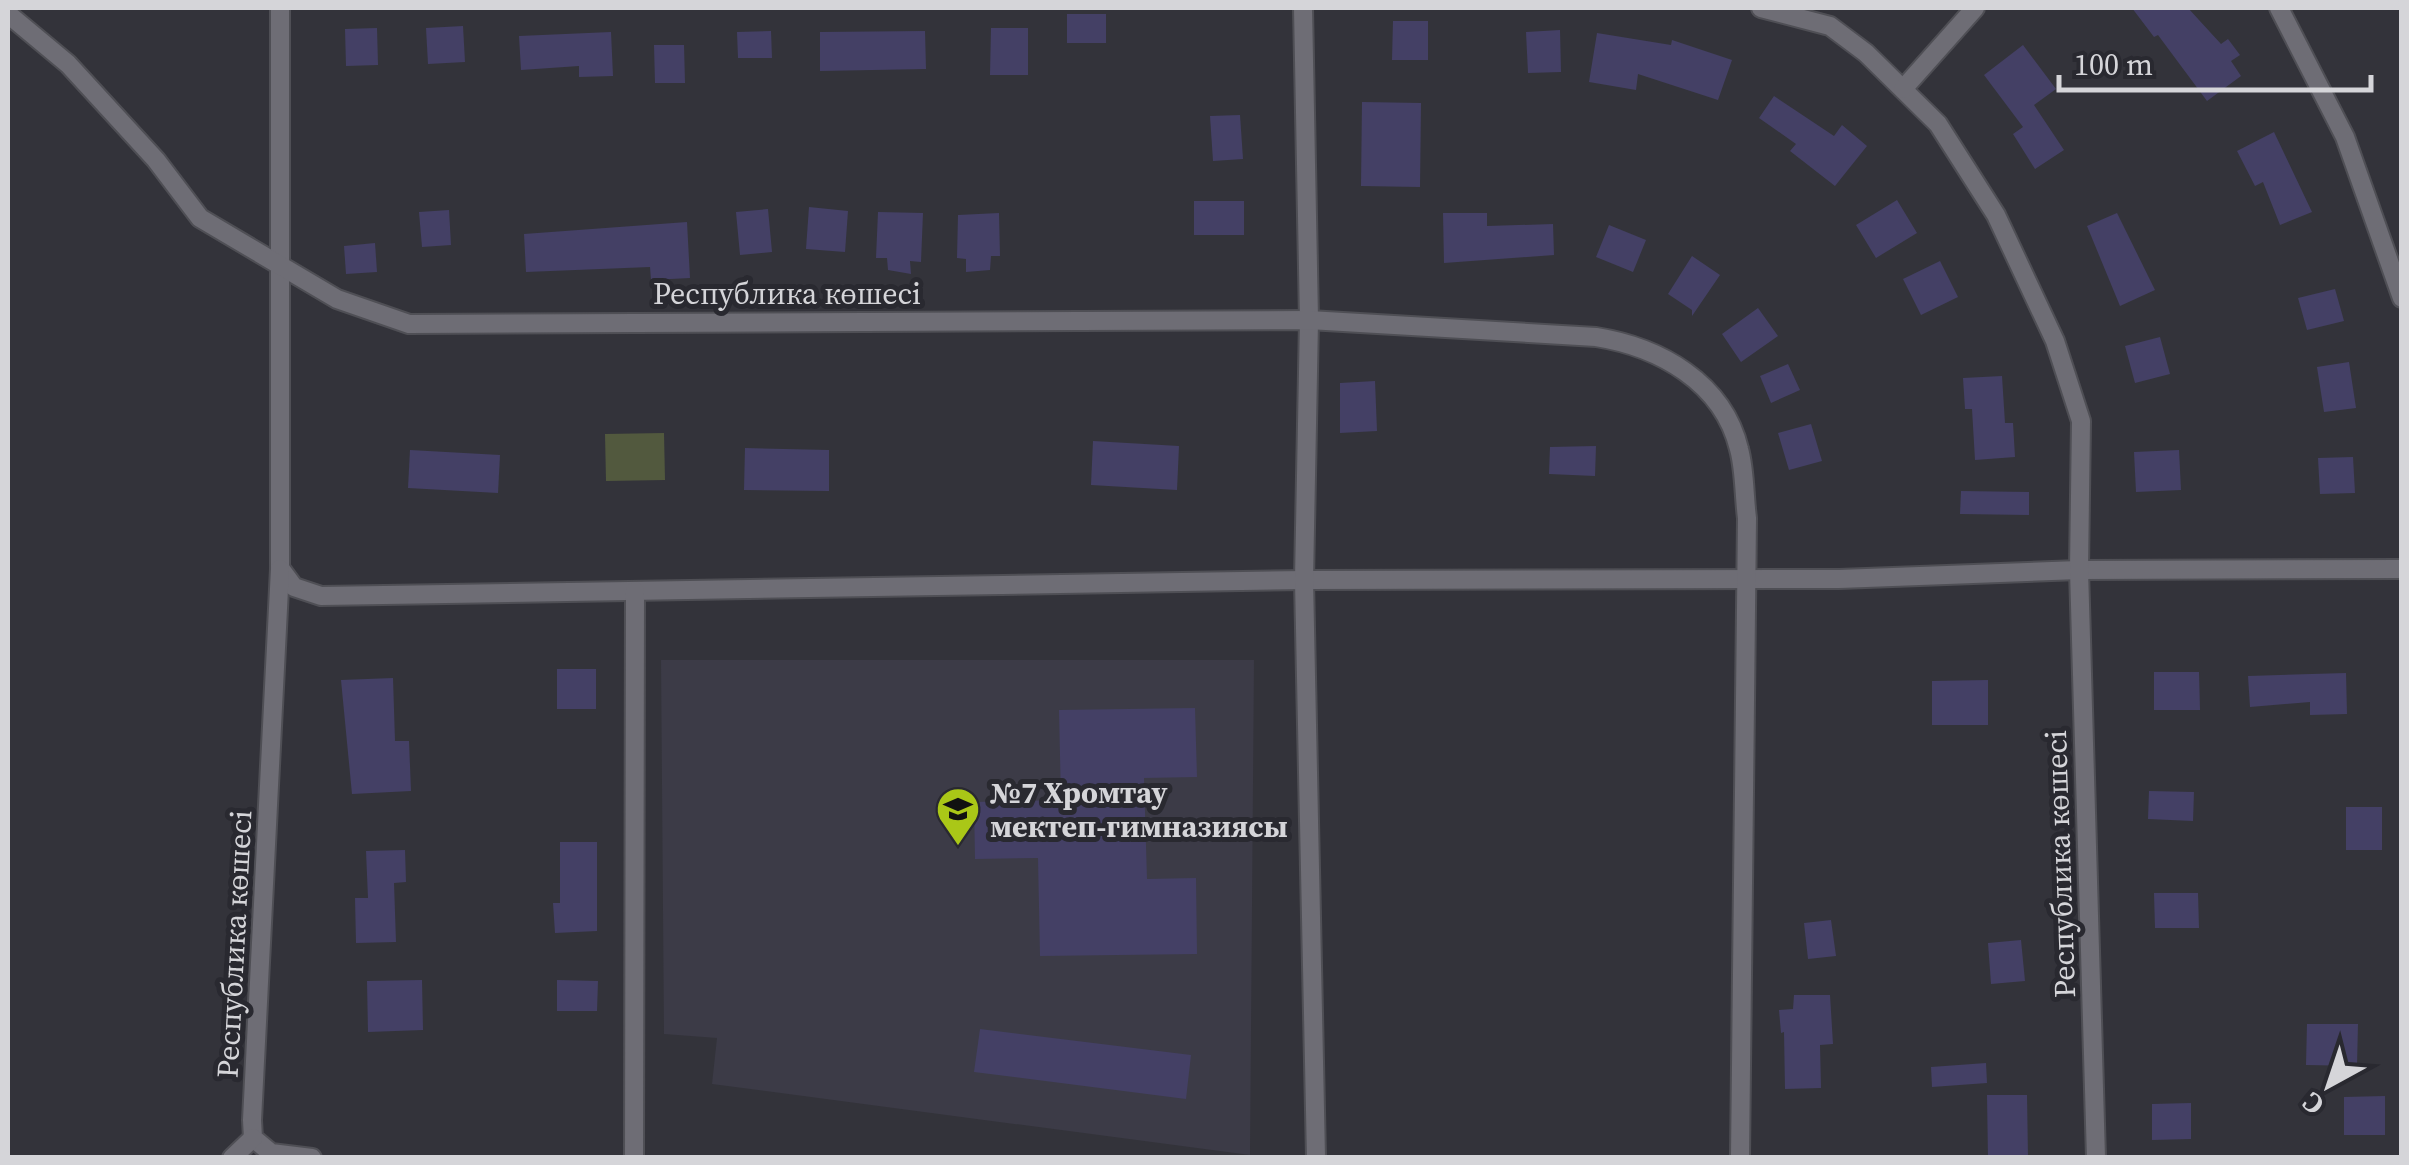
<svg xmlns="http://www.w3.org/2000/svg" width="2409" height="1165" font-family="'Source Serif 4',serif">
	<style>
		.built { fill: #3c3b47 }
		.green { fill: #52593e }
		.building { fill: #444065 }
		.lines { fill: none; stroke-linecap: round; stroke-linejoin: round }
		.street-casing { stroke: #4f4f55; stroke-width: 22 }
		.street { stroke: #6e6d75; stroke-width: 18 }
		.labels { text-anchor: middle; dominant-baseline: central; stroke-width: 10; stroke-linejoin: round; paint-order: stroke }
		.street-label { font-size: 30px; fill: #d5d5d9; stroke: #292930 }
		.poi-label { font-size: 30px; font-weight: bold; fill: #d5d5d9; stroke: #292930; text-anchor: start }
	</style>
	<rect width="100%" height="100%" fill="#33333a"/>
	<!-- built -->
	<path class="built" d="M661,660H1254L1250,1155L712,1084L717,1038L664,1034Z"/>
	<!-- green -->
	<path class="green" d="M664,433L665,480L606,481L605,434Z"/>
	<!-- building -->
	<g class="building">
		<path d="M2132,8H2188L2221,44L2228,39L2240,55L2231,61L2241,76L2207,101L2158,35L2154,37Z"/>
		<rect x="1067" y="14" width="39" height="29"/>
		<path d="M1393,21H1428V60H1392Z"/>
		<path d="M463,26L465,62L428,64L426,28Z"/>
		<path d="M377,28L378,65L346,66L345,29Z"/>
		<path d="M991,28H1028V75H990Z"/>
		<path d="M1560,30L1561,72L1528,73L1526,32Z"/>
		<path d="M771,31L772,58H738L737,32Z"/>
		<path d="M925,31L926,69L820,71V32Z"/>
		<path d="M611,32L613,76L579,77V66L521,70L519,36Z"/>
		<path d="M1597,33L1671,45L1672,40L1732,60L1718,100L1638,74L1636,90L1589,82Z"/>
		<path d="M654,45H684L685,83H655Z"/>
		<path d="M2023,45L2056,89L2034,105L2064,150L2035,169L2013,134L2023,127L1984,75Z"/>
		<path d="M1774,96L1834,136L1842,125L1867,146L1835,186L1790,151L1796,144L1759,118Z"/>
		<path d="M1362,102L1421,103L1420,187L1361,186Z"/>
		<path d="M1240,115L1243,159L1213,161L1210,116Z"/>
		<path d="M2274,132L2312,212L2280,225L2263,182L2255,186L2237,151Z"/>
		<path d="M1897,200L1917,233L1876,258L1856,225Z"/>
		<rect x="1194" y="201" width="50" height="34"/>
		<path d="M809,207L848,211L845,252L806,249Z"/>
		<path d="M768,209L772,252L740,255L736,212Z"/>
		<path d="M449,210L451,245L422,247L419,212Z"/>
		<path d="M878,212L923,213L921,262L910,261L911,274L888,270L887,258H876Z"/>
		<path d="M999,213L1000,256H991L990,270L966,272V259L957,258L958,215Z"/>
		<path d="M1443,213H1487V226L1553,224L1554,255L1444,263Z"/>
		<path d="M2117,213L2155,290L2120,306L2087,226Z"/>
		<path d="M687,222L690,278L651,280L650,267L526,272L524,234Z"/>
		<path d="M1609,225L1646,240L1633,272L1596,257Z"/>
		<path d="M375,243L377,272L346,274L344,246Z"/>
		<path d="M1692,256L1720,275L1692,316V310L1668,294Z"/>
		<path d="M1940,261L1958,297L1921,315L1903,279Z"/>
		<path d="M2335,289L2344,321L2307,330L2298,298Z"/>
		<path d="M1758,308L1778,336L1741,362L1722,334Z"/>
		<path d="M2160,337L2170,374L2135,383L2125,346Z"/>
		<path d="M2349,362L2356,408L2324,412L2317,367Z"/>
		<path d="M1788,364L1800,390L1771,403L1760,376Z"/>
		<path d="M2002,376L2005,423H2013L2015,457L1975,460L1972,409H1965L1963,378Z"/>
		<path d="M1375,381L1377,431L1340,433V383Z"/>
		<path d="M1811,424L1822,461L1789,470L1778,433Z"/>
		<path d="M1093,441L1179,446L1177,490L1091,485Z"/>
		<path d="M1596,446L1595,476L1549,474L1550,447Z"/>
		<path d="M745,448L829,450V491L744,490Z"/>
		<path d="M410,450L500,455L498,493L408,488Z"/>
		<path d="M2179,450L2181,490L2136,492L2134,452Z"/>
		<path d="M2353,457L2355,493L2320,494L2318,458Z"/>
		<path d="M1961,491L2029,492V515L1960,514Z"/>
		<rect x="557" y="669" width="39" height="40"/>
		<path d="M2154,672H2199L2200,710H2154Z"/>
		<path d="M2346,673L2347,714L2310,715V702L2250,707L2248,676Z"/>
		<path d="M393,678L395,741H409L411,791L352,794L341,680Z"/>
		<path d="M1988,680V725H1932V681Z"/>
		<path d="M1195,708L1197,777L1144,778L1147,879L1196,878L1197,954L1040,956L1038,858L975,859L974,802L1061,800L1059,710Z"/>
		<path d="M2149,791L2194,792L2193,821L2148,819Z"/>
		<rect x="2346" y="807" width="36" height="43"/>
		<path d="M560,842H597V931L555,933L553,903H560Z"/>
		<path d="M405,850L406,882L394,883L396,942L356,943L355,898H368L366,851Z"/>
		<path d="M2154,893H2198L2199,928H2155Z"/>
		<path d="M1831,920L1836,956L1808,959L1804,923Z"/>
		<path d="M2021,940L2025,981L1991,984L1988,943Z"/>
		<path d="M422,980L423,1030L368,1032L367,981Z"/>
		<path d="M557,980L598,981L597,1011H557Z"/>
		<path d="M1794,995H1830L1833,1044L1820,1045L1821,1088L1785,1089L1784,1032L1781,1033L1779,1010L1793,1009Z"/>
		<path d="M2307,1024H2358L2357,1066L2306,1065Z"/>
		<path d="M980,1029L1191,1055L1186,1099L974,1072Z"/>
		<path d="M1986,1063L1987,1083L1932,1087L1931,1067Z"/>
		<path d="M1987,1095H2027L2028,1158H1988Z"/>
		<path d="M2385,1096V1135H2344V1097Z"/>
		<path d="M2191,1103V1139L2152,1140V1104Z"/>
	</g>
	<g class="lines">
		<!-- street casing -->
		<g class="street-casing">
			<g id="street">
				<path d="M280,8V568L294,587L321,596L1304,580L1839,579L2079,570L2402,569"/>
				<path d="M1303,8L1309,320L1304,580L1316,1158"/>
				<path d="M1761,8L1830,26L1866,53L1938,124L1996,215L2055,341L2081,421L2079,570L2096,1158"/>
				<path d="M2279,8L2345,137L2402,298"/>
				<path d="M8,14L68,64L156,160L200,218L337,299L409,324L1309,320L1596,337C1659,347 1723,382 1739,449C1745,471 1744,496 1747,518L1740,1158"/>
				<path d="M1903,89L1975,8"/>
				<path d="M280,569L252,1120L253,1138L271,1153L312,1158"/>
				<path d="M232,1158L253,1138"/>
				<path d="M634,1158L635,591"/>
			</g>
		</g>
		<!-- street -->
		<use href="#street" class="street"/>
	</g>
	<!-- icons -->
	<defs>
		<g id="school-pin" transform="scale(2.25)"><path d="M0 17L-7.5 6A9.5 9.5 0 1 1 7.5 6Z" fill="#aac717" stroke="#292930"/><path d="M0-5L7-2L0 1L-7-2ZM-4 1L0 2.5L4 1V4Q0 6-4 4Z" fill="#111"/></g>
	</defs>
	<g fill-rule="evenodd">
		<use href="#school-pin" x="958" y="809"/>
	</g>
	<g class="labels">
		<!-- street labels -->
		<g class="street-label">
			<text x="787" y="293">Республика көшесі</text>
			<text transform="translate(2060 864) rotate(-92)">Республика көшесі</text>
			<text transform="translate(234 944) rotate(-87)">Республика көшесі</text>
		</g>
		<!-- poi labels -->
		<g class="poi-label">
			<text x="990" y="792">№7 Хромтау<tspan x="990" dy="34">мектеп-гимназиясы</tspan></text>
		</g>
	</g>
	<!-- border -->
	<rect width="2409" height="1165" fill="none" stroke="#d5d5d9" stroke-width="20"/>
	<!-- north arrow -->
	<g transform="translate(2329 1085) rotate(220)" stroke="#292930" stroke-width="8" paint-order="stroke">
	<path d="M0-8L18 38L0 25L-18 38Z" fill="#d5d5d9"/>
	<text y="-15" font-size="28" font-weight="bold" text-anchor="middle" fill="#d5d5d9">С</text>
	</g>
	<!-- scale -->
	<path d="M2059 75v15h312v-15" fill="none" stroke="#d5d5d9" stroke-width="5"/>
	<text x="2074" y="75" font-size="30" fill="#d5d5d9" stroke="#292930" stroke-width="8" paint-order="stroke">100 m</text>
</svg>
